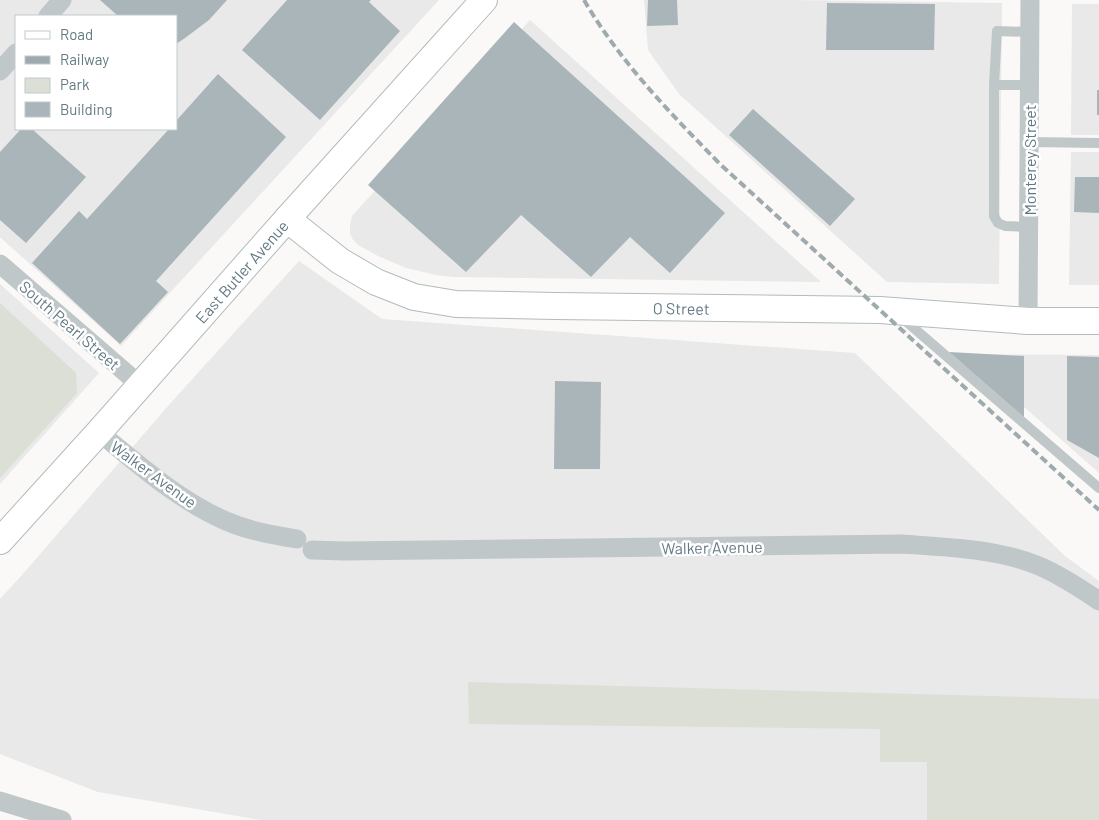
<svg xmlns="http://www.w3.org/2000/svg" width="1099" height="820" font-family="Barlow,sans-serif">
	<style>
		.built { fill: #e8e9e8; fill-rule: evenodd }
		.green { fill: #dbdfd6 }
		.building { fill: #a9b5b9 }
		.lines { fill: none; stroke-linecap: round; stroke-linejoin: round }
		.secondary-casing { stroke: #b2bbbe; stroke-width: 28 }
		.lane { stroke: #c0c7c9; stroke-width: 10 }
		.street { stroke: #c0c7c9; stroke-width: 19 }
		.secondary { stroke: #fff; stroke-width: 26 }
		.rail { stroke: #9faaae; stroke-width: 4; stroke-dasharray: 8 4; stroke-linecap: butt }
		.labels { text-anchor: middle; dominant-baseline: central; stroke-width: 5; stroke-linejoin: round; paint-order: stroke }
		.street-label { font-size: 16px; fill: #637a83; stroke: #fff }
	</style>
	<rect width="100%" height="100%" fill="#faf9f7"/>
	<!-- built -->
	<g class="built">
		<path d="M0,0H439L121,346L0,237ZM16,16H176V129H16Z"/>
		<path d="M644,0H791L1002,3L999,284L887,282L679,94L648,50Z"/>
		<path d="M1072,4H1099V135H1071Z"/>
		<path d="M530,20L821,282L453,277L436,275L406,268L378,256L358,245L353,240L350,234V225L352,216Z"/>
		<path d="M1071,152H1099V285H1069Z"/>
		<path d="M299,261L382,319L855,353L1065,556L1099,581V820H260L98,792L0,754V599L22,575L168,406Z"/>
		<path d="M0,284L99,373L0,484Z"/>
		<path d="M964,354L1099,355V473Z"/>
	</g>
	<!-- green -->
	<g class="green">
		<path d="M0,303L76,373L77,393L0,478Z"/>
		<path d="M468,682L1099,699V820H927V762H880V729L469,724Z"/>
	</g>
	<!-- building -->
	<g class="building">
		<path d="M100,0H227L209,20L185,38L176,44V16H118Z"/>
		<path d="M287,0H371L369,2L400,31L320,120L242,50Z"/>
		<path d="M648,0H677L678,25L647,26Z"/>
		<path d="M827,3L935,4L934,50H826Z"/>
		<path d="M514,22L725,213L670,273L630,237L591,277L521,215L466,272L368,185Z"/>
		<path d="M218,74L286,137L156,281L168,292L120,344L32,263L79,211L87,219L169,129H176V121Z"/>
		<rect x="1097" y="90" width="2" height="25"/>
		<path d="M753,109L855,199L830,226L729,135Z"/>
		<path d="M21,129H32L86,177L26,243L0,220V152Z"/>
		<path d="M1075,177H1099V213L1074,212Z"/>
		<path d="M949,352L1024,356V418Z"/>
		<path d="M1067,356L1099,357V458L1067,440Z"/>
		<path d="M555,381L601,382L600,469H554Z"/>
	</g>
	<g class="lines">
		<!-- secondary casing -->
		<g class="secondary-casing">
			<g id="secondary">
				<path id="s1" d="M287,219L340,261L376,282L414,297L456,304L555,306L880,310L1028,321H1099"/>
				<path id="s2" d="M0,541L99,432L287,219L484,0"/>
			</g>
		</g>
		<!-- lane -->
		<g class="lane">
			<path d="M994,85H1030"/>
			<path d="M1029,142L1099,143"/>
			<path d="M1029,227L1005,226L998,223L994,216V85L997,31L1030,32"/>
			<path d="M901,317L1099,488"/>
		</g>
		<!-- street -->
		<g class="street">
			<path d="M48,16L62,0"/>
			<path d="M0,71L16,53"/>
			<path d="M0,264L140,385"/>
			<path d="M1028,321L1030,0"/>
			<path d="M99,432C139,465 178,500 226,521C249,531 273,535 297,539"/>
			<path d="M312,550L344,551L902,544C945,547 999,549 1039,566C1060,575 1080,588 1099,601"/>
			<path d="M0,801L62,820"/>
		</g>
		<!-- secondary -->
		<use href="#secondary" class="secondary"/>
		<!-- rail -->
		<path class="rail" d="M584,0C620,62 671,114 721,165L1099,510"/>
	</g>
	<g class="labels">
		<!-- street labels -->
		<g class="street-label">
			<text transform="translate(1029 160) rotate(-90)">Monterey Street</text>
			<text stroke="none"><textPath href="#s2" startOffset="362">East Butler Avenue</textPath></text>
			<text stroke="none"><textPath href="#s1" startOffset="418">O Street</textPath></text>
			<text transform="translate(70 325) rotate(41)">South Pearl Street</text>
			<text transform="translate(154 474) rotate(36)">Walker Avenue</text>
			<text transform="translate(712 547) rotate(-1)">Walker Avenue</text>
		</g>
	</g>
	<!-- legend -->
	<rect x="15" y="15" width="162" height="115" fill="#ffffff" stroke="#c1cacd"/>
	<rect x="25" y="31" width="25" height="8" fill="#ffffff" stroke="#c1cacd"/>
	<text x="60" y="40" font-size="15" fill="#637a83">Road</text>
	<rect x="25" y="56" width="25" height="8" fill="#9faaae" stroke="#c1cacd"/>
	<text x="60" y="65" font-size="15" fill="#637a83">Railway</text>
	<rect x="25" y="78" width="25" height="15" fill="#dbdfd6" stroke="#c1cacd"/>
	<text x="60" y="90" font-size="15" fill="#637a83">Park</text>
	<rect x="25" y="102" width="25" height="15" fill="#a9b5b9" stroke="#c1cacd"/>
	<text x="60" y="115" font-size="15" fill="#637a83">Building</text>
</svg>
